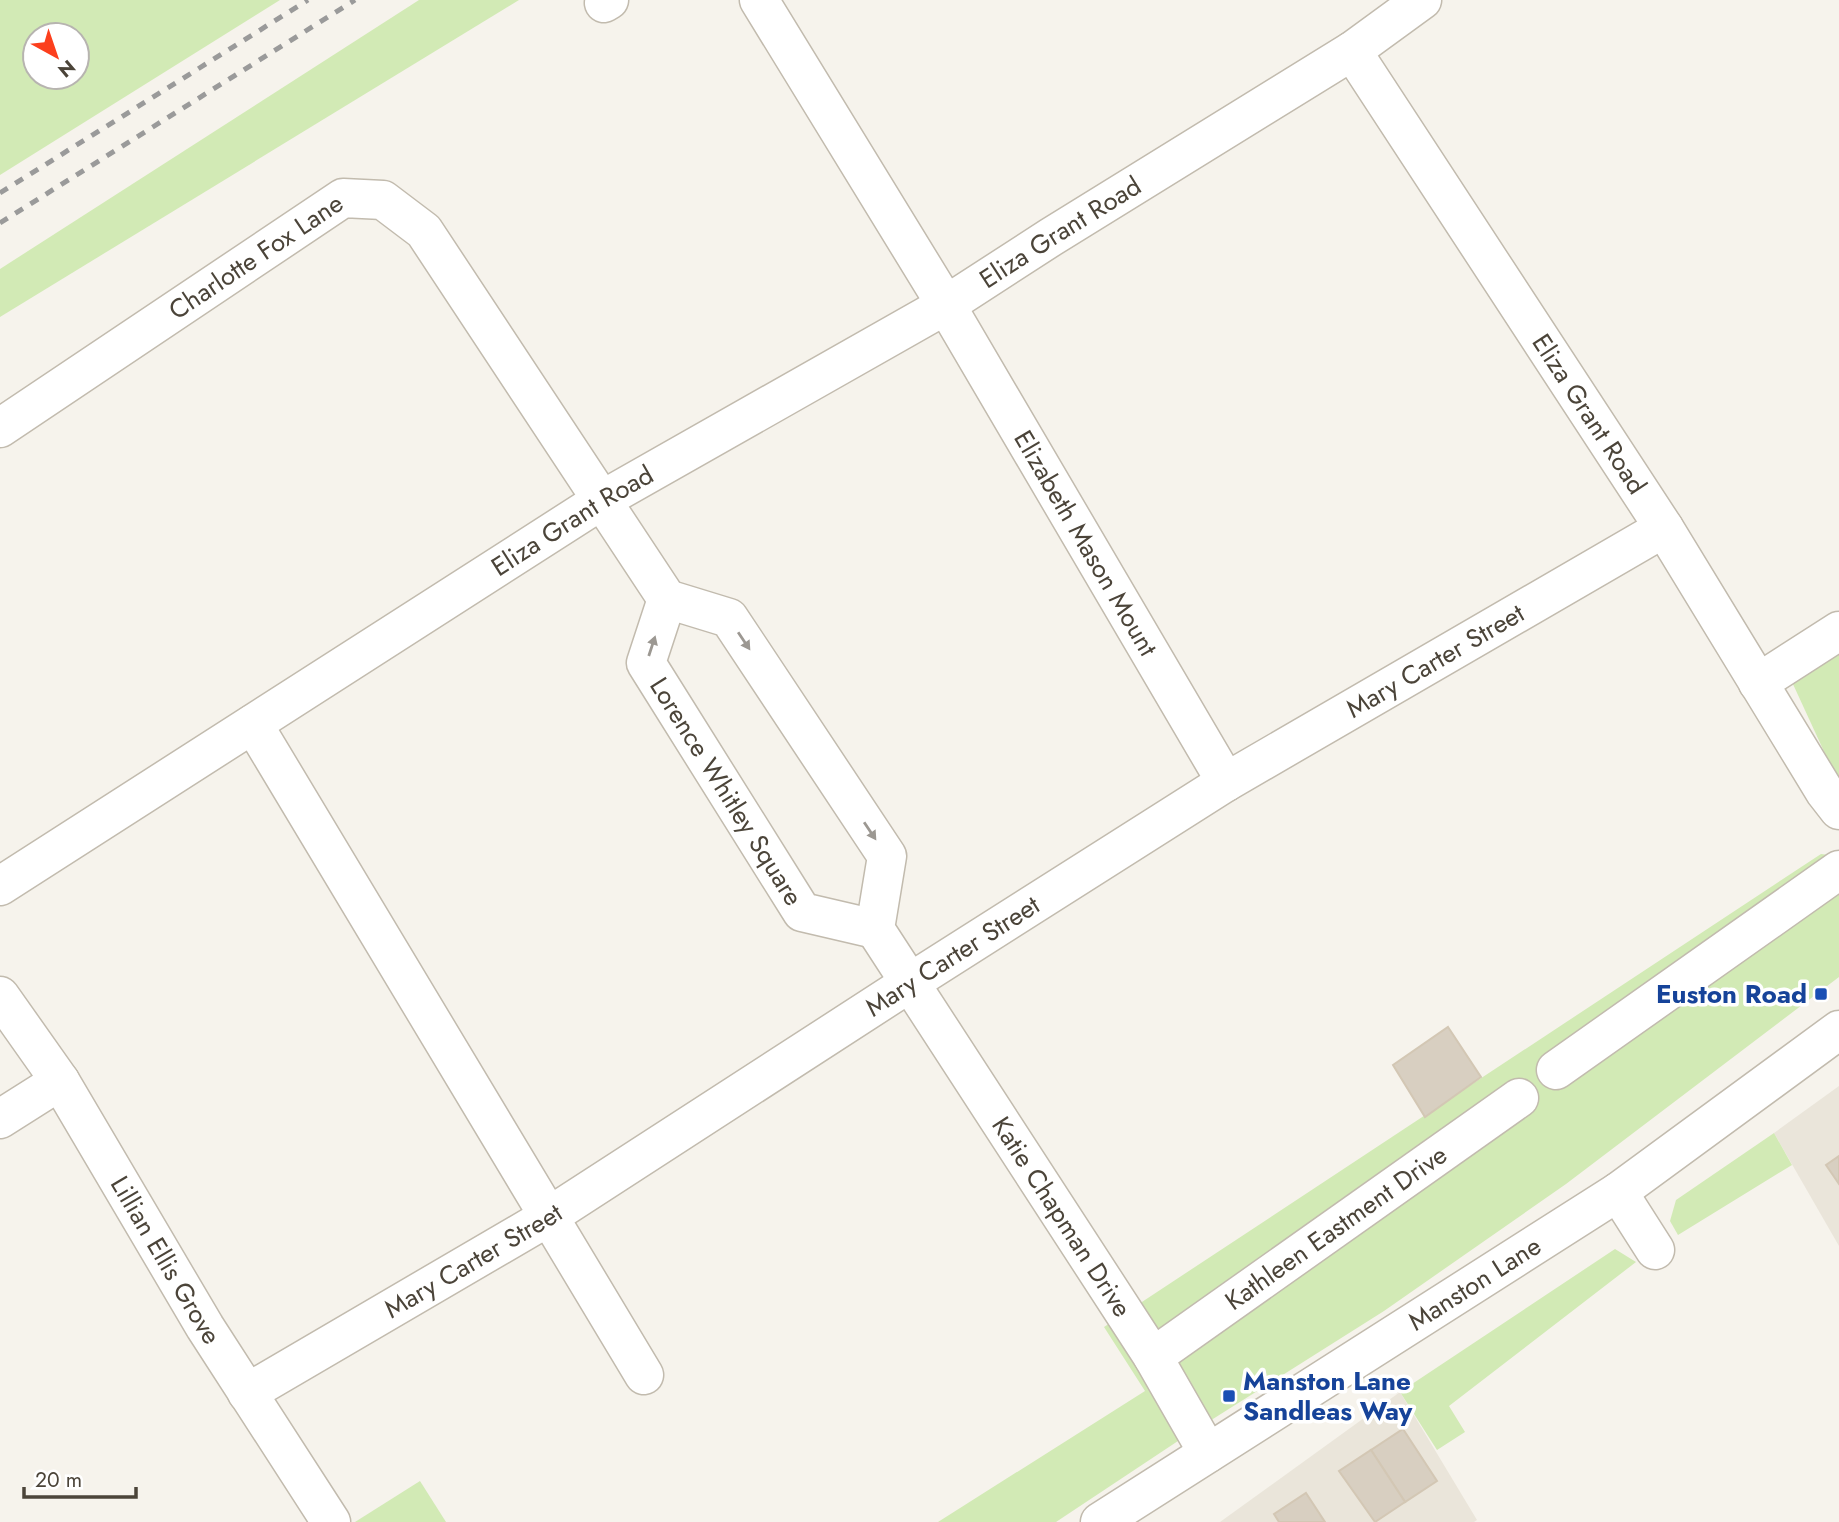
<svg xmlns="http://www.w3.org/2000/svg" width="1839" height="1522" font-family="Jost,sans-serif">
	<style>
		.residential { fill: #eae5da }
		.green { fill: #d2eab5; fill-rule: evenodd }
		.building { fill: #d8cfc1; stroke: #d3c7b4; stroke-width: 2 }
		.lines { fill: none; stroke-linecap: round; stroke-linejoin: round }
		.minor-casing { stroke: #c2bbae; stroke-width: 41 }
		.minor { stroke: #fff; stroke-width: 38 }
		.rail { stroke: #9a9a9a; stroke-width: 5; stroke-dasharray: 9 9; stroke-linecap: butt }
		.oneway { fill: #9c9892 }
		.transit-dot { fill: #1a4fb4; stroke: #fff; stroke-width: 2.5 }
		.labels { text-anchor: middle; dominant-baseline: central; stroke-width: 7; stroke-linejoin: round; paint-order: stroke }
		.street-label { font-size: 26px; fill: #4b4439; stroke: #fff }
		.transit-label { font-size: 26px; font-weight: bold; fill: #164399; stroke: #fff; text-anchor: end }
	</style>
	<rect width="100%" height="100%" fill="#f6f3ec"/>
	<!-- residential -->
	<g class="residential">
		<path d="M1839,1086V1246L1774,1133Z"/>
		<path d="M1400,1392L1477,1520L1474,1522H1220Z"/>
	</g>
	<!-- green -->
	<g class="green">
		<path d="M0,0H280L0,175ZM35,35H77V77H35Z"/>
		<path d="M419,0H519L0,317V269Z"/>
		<path d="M1839,653V784L1792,682Z"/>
		<path d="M1821,854L1839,856V977L1566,1184L1384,1311L1178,1441L1056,1522H938L1145,1391L1104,1327Z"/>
		<path d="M1774,1133L1792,1165L1678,1235L1670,1221L1676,1200Z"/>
		<path d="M1615,1249L1636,1262L1449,1406L1465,1432L1437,1450L1400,1392Z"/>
		<path d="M420,1481L446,1522H355Z"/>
	</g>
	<!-- building -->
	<g class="building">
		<path d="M1448,1027L1481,1077L1425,1117L1393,1065Z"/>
		<path d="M1839,1156V1184L1826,1165Z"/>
		<path d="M1403,1429L1437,1481L1405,1502L1371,1450Z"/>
		<path d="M1371,1450L1405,1502L1375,1522L1339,1471Z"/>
		<path d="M1306,1493L1325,1522H1279L1274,1514Z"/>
	</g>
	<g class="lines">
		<!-- minor casing -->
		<g class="minor-casing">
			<g id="minor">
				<path id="s1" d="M759,0L946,305L1226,782"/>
				<path d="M604,3L609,0"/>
				<path d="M1352,51L1422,0"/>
				<path id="s2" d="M0,428L343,198L383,200L424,231L667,599L729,618L887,856L875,929L1153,1357L1208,1453"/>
				<path id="s3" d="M667,599L646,663L802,912L875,929"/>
				<path d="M1758,683L1839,631"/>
				<path d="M253,724L644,1375"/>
				<path id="s4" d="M0,886L602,500L946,305L1051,237L1352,51L1664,528L1825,792L1839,810"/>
				<path id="s5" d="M0,996L60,1081L205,1327L331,1522"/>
				<path d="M1556,1070L1839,870"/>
				<path d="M0,1119L60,1081"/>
				<path d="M1618,1192L1655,1250"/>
				<path id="s6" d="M1153,1357L1519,1098"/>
				<path id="s7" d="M247,1393L548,1217L911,982L1226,782L1664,528"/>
				<path id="s8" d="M1100,1522L1618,1192L1839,1030"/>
			</g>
		</g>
		<!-- minor -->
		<use href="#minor" class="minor"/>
		<!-- rail -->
		<g class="rail">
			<path d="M0,193L308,0"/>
			<path d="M0,223L355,0"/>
		</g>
	</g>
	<!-- one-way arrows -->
	<defs><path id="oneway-solid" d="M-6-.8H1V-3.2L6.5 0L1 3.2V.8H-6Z" transform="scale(1.75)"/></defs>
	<g class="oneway">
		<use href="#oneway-solid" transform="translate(744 641) rotate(56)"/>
		<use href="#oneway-solid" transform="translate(652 646) rotate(-72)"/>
		<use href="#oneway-solid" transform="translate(870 831) rotate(56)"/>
	</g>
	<!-- markers -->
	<g class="transit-dot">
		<rect x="1814" y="987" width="14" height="14" rx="3.5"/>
		<rect x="1222" y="1389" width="14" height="14" rx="3.5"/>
	</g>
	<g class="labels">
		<!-- street labels -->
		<g class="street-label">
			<text stroke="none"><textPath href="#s4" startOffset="1246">Eliza Grant Road</textPath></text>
			<text stroke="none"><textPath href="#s2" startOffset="308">Charlotte Fox Lane</textPath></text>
			<text stroke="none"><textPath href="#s4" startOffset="2023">Eliza Grant Road</textPath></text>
			<text stroke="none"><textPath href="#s4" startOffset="679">Eliza Grant Road</textPath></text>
			<text stroke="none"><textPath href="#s1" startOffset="634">Elizabeth Mason Mount</textPath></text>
			<text stroke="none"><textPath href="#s7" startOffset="1396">Mary Carter Street</textPath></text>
			<text stroke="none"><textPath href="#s3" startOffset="219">Lorence Whitley Square</textPath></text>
			<text stroke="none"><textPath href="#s7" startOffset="830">Mary Carter Street</textPath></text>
			<text stroke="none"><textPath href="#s2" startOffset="1713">Katie Chapman Drive</textPath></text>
			<text stroke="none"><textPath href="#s6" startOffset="224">Kathleen Eastment Drive</textPath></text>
			<text stroke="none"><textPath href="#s5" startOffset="312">Lillian Ellis Grove</textPath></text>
			<text stroke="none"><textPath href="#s7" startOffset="262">Mary Carter Street</textPath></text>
			<text stroke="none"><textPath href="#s8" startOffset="444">Manston Lane</textPath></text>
		</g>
		<!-- transit labels -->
		<g class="transit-label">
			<text x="1807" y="994">Euston Road</text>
			<text x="1243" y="1381" text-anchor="start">Manston Lane<tspan x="1243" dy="30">Sandleas Way</tspan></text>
		</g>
	</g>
	<!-- north arrow -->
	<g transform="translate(56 56) rotate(140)"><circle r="33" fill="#ffffff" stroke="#b7b4b0" stroke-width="2"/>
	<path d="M0-5L12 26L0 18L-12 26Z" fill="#fc3f1d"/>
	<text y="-10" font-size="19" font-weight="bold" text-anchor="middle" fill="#4b4439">N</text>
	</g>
	<!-- scale -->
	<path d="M24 1487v10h112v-10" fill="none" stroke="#4b4439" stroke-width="3.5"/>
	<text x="35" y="1487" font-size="21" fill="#4b4439" stroke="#ffffff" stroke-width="5" paint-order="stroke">20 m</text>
</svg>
